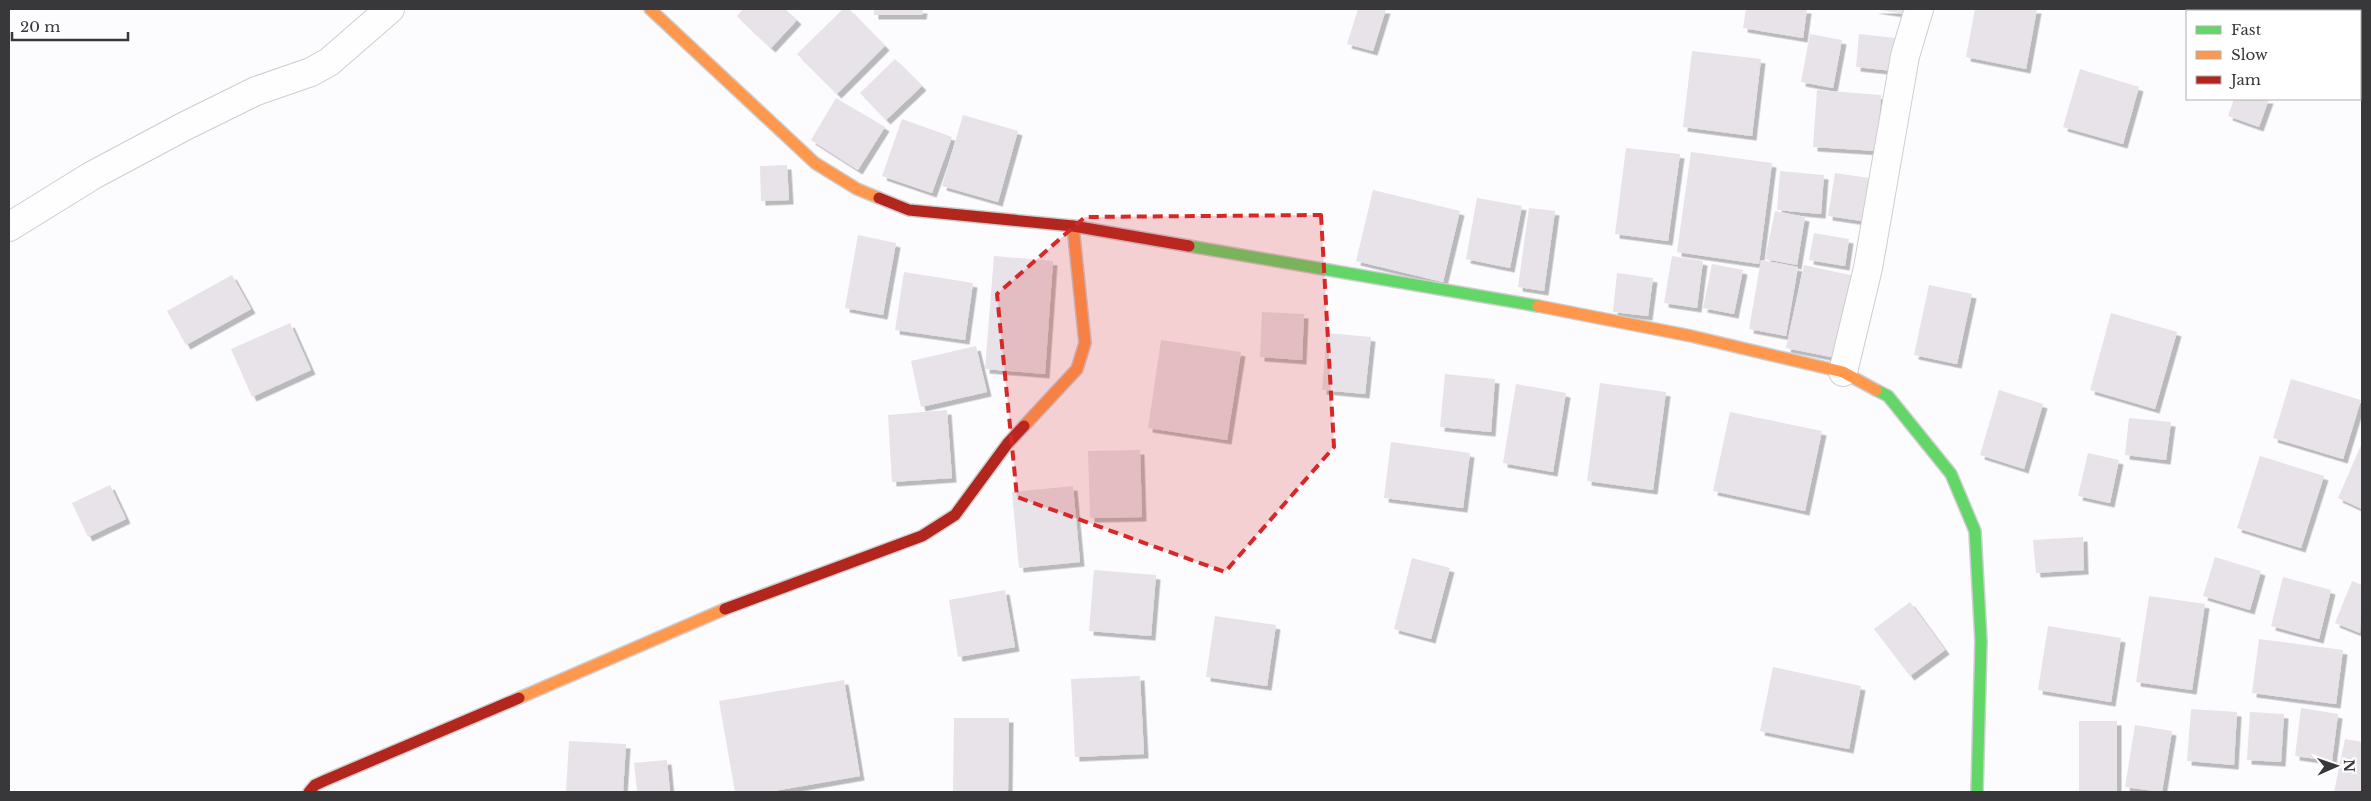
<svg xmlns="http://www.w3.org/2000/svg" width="2371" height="801" font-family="'Libre Baskerville',serif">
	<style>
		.building { fill: #e7e3e9; filter: url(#shadow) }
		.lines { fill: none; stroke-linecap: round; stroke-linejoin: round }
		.street-casing { stroke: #cecdcf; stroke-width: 30 }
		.fast-casing { stroke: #cecdcf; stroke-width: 14 }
		.slow-casing { stroke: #cecdcf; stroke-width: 14 }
		.jam-casing { stroke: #cecdcf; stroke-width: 14 }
		.street { stroke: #fffeff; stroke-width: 28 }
		.fast { stroke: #63d668; stroke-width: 11 }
		.slow { stroke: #ff974d; stroke-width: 11 }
		.jam { stroke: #b3261e; stroke-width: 11 }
		.marked { fill: #d62828; fill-opacity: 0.2; stroke: #d62828; stroke-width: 4; stroke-dasharray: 10 6; stroke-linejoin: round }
	</style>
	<defs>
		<filter id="shadow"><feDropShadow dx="4.5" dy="4.5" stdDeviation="0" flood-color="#0004"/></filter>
	</defs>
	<rect width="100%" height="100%" fill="#fcfbfd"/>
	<!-- building -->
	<g class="building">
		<path d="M743,9H785L797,20L771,48L737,16Z"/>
		<path d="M843,9H849L885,46L837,94L797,54Z"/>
		<path d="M874,9H923L922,15H874Z"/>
		<path d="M1358,9H1386L1373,51L1347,44Z"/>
		<path d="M1746,9H1807L1803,38L1743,28Z"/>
		<path d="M1873,9H1914L1913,15Z"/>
		<path d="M1975,9H2037L2026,69L1966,57Z"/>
		<path d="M1810,34L1842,40L1833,88L1801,82Z"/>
		<path d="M1859,34L1896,38L1893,71L1856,67Z"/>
		<path d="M1692,51L1761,59L1752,136L1683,127Z"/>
		<path d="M895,59L922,86L886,120L860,93Z"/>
		<path d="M2080,69L2139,87L2123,144L2063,127Z"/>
		<path d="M1817,90L1881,95L1877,151L1813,147Z"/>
		<path d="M836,98L885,127L858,170L811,140Z"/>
		<path d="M2234,99H2269L2259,127L2228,116Z"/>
		<path d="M963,115L1018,131L998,202L942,186Z"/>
		<path d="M902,119L952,137L932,193L882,176Z"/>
		<path d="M1626,148L1680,154L1668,241L1615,234Z"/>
		<path d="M1691,152L1772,163L1759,264L1677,252Z"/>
		<path d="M787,165L789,200L761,201L760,166Z"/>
		<path d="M1780,171L1824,175L1821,214L1777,210Z"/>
		<path d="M1835,173L1869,178L1862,221L1828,216Z"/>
		<path d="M1373,190L1460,211L1443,282L1356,261Z"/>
		<path d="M1477,198L1522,206L1510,268L1466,259Z"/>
		<path d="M1529,208L1555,211L1544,291L1518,287Z"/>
		<path d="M1775,211L1805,217L1797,265L1765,259Z"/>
		<path d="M1814,233L1849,239L1845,266L1809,260Z"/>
		<path d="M858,235L896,243L883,315L845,308Z"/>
		<path d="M994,256L1053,261L1045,374L985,369Z"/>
		<path d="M1672,256L1703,261L1697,308L1664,303Z"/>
		<path d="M1761,260L1798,267L1786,336L1749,329Z"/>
		<path d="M1712,264L1743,270L1734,314L1703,308Z"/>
		<path d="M1804,265L1859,277L1841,359L1786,348Z"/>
		<path d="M904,272L973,283L965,340L895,330Z"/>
		<path d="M1617,273L1653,278L1648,316L1613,312Z"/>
		<path d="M232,275L251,309L186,345L167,311Z"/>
		<path d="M1929,285L1972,294L1957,364L1914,355Z"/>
		<path d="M1262,312L1304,314L1302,360L1260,357Z"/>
		<path d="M2111,313L2177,332L2155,409L2090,390Z"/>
		<path d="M290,323L311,370L252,397L231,349Z"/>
		<path d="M1327,333L1371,337L1365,394L1322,390Z"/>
		<path d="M1161,340L1241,352L1227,440L1148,428Z"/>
		<path d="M976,346L987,392L921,407L911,361Z"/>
		<path d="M1445,374L1495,379L1491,432L1440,427Z"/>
		<path d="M2291,379L2361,400L2343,459L2273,438Z"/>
		<path d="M1600,383L1666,392L1653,490L1587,481Z"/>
		<path d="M1516,384L1566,393L1553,472L1503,463Z"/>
		<path d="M1999,390L2043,404L2024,469L1980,455Z"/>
		<path d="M947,410L952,478L892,482L888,415Z"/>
		<path d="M1730,412L1822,431L1805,511L1713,491Z"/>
		<path d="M2129,418L2171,422L2166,460L2125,455Z"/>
		<path d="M1391,442L1470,453L1463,508L1384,498Z"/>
		<path d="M2362,443V509L2338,498Z"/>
		<path d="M1140,450L1142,517L1090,518L1088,451Z"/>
		<path d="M2088,453L2119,460L2110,503L2078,496Z"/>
		<path d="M2260,456L2324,476L2301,548L2237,528Z"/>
		<path d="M110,485L126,519L88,537L72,503Z"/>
		<path d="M1073,486L1080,562L1019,568L1012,492Z"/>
		<path d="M2083,537L2084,570L2036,573L2033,540Z"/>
		<path d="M2215,557L2261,571L2250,610L2203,596Z"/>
		<path d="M1412,558L1450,568L1431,639L1394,629Z"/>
		<path d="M1094,570L1156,575L1151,636L1089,631Z"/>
		<path d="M2283,577L2331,590L2319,639L2271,626Z"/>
		<path d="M2352,581L2362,585L2360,633L2335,623Z"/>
		<path d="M1005,590L1015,647L958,657L949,600Z"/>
		<path d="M2149,596L2205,604L2192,690L2136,682Z"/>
		<path d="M1910,602L1945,650L1910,676L1874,629Z"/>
		<path d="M1215,616L1276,625L1267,686L1206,677Z"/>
		<path d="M2048,626L2121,638L2111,702L2038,690Z"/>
		<path d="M2259,639L2343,650L2336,704L2252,693Z"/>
		<path d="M1773,667L1861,686L1849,749L1760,731Z"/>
		<path d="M1140,676L1144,754L1075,757L1071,679Z"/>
		<path d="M844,680L860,776L768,792H735L719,701Z"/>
		<path d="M2301,708L2338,714L2332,761L2295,756Z"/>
		<path d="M2191,709L2237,712L2234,765L2187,761Z"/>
		<path d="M2250,712L2284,714L2281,762L2247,760Z"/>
		<path d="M954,718H1009L1008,792H953Z"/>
		<rect x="2079" y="721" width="38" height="71"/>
		<path d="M2135,725L2172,731L2162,792L2125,787Z"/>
		<path d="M2345,739L2362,742V792H2334Z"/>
		<path d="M569,741L626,744L623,792H566Z"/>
		<path d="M667,760L670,792H637L634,763Z"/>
	</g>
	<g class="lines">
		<!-- street casing -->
		<g class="street-casing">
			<g id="street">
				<path d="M9,227L93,175L185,126L256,91L311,72L329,62L390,9"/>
				<path d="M1843,372L1868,268L1905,56L1919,9"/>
			</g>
		</g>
		<!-- fast casing -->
		<g class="fast-casing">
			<g id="fast">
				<path d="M1189,246L1538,306"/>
				<path d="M1876,390L1888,396L1951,474L1975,531L1981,641L1977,792"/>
			</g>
		</g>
		<!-- slow casing -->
		<g class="slow-casing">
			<g id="slow">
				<path d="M650,9L815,163L857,189L879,198"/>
				<path d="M1538,306L1691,336L1843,372L1876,390"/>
				<path d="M1024,426L1077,369L1085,343L1073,226"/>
				<path d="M519,698L725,609"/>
			</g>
		</g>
		<!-- jam casing -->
		<g class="jam-casing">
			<g id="jam">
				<path d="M879,198L909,210L1073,226L1189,246"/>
				<path d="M725,609L922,536L955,515L1008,443L1024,426"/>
				<path d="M309,792L315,785L326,780L519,698"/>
			</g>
		</g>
		<!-- street -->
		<use href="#street" class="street"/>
		<!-- fast -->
		<use href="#fast" class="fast"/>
		<!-- slow -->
		<use href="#slow" class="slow"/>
		<!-- jam -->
		<use href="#jam" class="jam"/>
	</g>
	<!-- marked area -->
	<path class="marked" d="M1321,215L1334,447L1225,572L1017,497L997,294L1085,217Z"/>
	<!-- border -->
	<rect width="2371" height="801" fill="none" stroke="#383739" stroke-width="20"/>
	<!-- legend -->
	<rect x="2186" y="10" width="175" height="90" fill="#ffffff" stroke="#afafb0"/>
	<rect x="2196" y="26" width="25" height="8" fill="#63d668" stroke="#afafb0"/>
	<text x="2231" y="35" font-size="15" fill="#383739">Fast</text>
	<rect x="2196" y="51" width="25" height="8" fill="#ff974d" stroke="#afafb0"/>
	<text x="2231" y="60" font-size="15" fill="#383739">Slow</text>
	<rect x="2196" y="76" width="25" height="8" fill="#b3261e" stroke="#afafb0"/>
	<text x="2231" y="85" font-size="15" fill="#383739">Jam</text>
	<!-- north arrow -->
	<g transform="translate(2336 766) rotate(88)" stroke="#ffffff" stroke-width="4" paint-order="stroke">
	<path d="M0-4L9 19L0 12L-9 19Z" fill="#383739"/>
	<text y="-8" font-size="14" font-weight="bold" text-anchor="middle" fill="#383739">N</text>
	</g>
	<!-- scale -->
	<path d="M12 32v8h116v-8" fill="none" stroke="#383739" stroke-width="2.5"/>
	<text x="20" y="32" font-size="15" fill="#383739" stroke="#ffffff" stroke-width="4" paint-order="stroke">20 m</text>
</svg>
